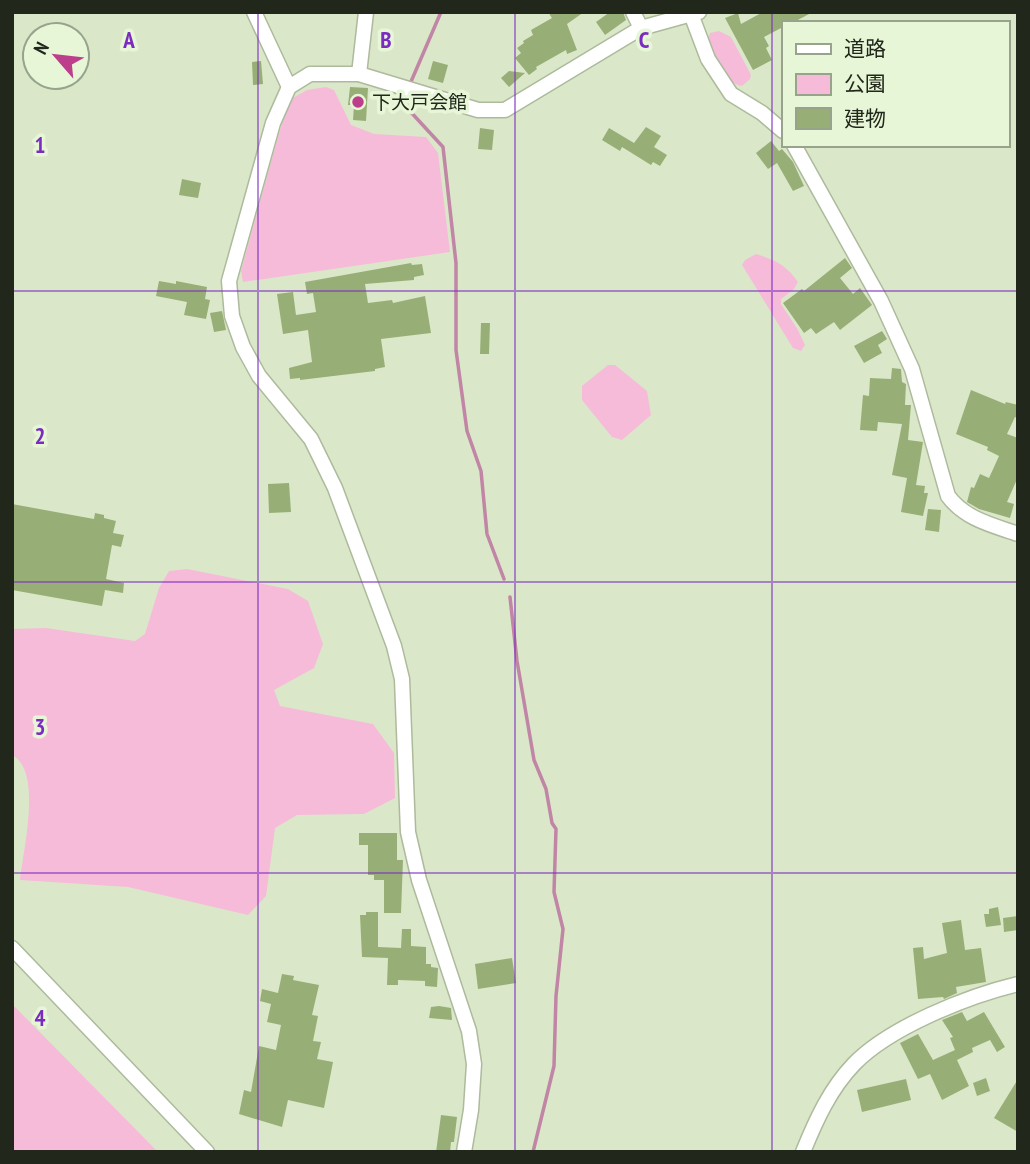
<svg xmlns="http://www.w3.org/2000/svg" width="1030" height="1164" font-family="'PT Sans Narrow','Noto Sans JP',sans-serif">
	<style>
		.green { fill: #f6bbd9 }
		.lines { fill: none; stroke-linecap: round; stroke-linejoin: round }
		.stream { stroke: #c185a5; stroke-width: 3.5 }
		.building { fill: #97af76 }
		.street-casing { stroke: #adba9c; stroke-width: 17 }
		.street { stroke: #fff; stroke-width: 14 }
		.grid { fill: none; stroke: #7b2cbf; stroke-width: 2; stroke-opacity: 0.55 }
		.poi-dot { fill: #bd3f8c; stroke: #e7f6d6; stroke-width: 2.5 }
		.labels { text-anchor: middle; dominant-baseline: central; stroke-width: 7; stroke-linejoin: round; paint-order: stroke }
		.poi-label { font-size: 19px; fill: #22271c; stroke: #e7f6d6; text-anchor: start }
		.grid-label { font-size: 23px; text-anchor: middle; font-weight: bold; fill: #7b2cbf; stroke: #e7f6d6; stroke-width: 7; stroke-linejoin: round; paint-order: stroke }
	</style>
	<rect width="100%" height="100%" fill="#dae8c9"/>
	<!-- green -->
	<g class="green">
		<path d="M719,31L731,37L751,75L750,79L742,86C723,83 713,54 708,38L710,33Z"/>
		<path d="M326,87L334,90L351,125L374,134L426,137L438,153L450,252L243,282L241,271L279,133L291,99L307,90Z"/>
		<path d="M756,254C776,260 786,265 798,282L794,289L781,299V304L798,330L805,345L801,351L793,348L742,265L745,260Z"/>
		<path d="M608,365H615L647,391L651,415L622,440L612,437L582,400V386Z"/>
		<path d="M187,569L288,589L308,601L323,644L314,668L274,690L280,706L373,724L394,753L395,798L364,814L297,815L275,828L266,896L248,915L128,887L20,880C23,850 43,771 12,755V629L46,628L135,641L145,634L159,588L169,571Z"/>
		<path d="M12,1004L158,1152H12Z"/>
	</g>
	<g class="lines">
		<!-- stream -->
		<g class="stream">
			<path d="M410,84L441,12"/>
			<path d="M406,91L404,96L408,109L443,147L456,263V350L467,431L481,471L487,534L504,579"/>
			<path d="M510,597L517,661L534,760L546,789L552,823L556,829L554,892L563,929L556,996L554,1066L533,1152"/>
		</g>
	</g>
	<!-- building -->
	<g class="building">
		<path d="M548,12H584L567,24L577,50L567,54L566,50L536,67L537,69L529,75L515,58L521,53L517,48L524,43L523,41L533,35L531,30L552,18Z"/>
		<path d="M610,12H623L626,20L605,35L596,22Z"/>
		<path d="M763,12H813L792,23H783V27L764,37L769,46L766,48L772,60L753,70L725,18L738,13L741,24Z"/>
		<path d="M261,61L263,84L253,85L252,62Z"/>
		<path d="M433,61L448,65L443,83L428,79Z"/>
		<path d="M509,71L525,73L509,87L501,78Z"/>
		<path d="M350,87L368,88L366,121L353,120L354,105H348Z"/>
		<path d="M646,127L661,136L654,147L667,155L660,166L653,162L651,165L622,147L620,151L602,140L609,128L634,143Z"/>
		<path d="M480,128L494,130L492,150L478,149Z"/>
		<path d="M771,141L779,151L782,149L793,162L804,186L793,191L777,163L768,169L756,153Z"/>
		<path d="M182,179L201,183L198,198L179,195Z"/>
		<path d="M845,258L852,268L840,278L853,294L860,288L872,305L840,330L834,322L816,334L811,328L804,333L783,303L802,289L804,291Z"/>
		<path d="M411,263L412,265L422,264L424,275L414,277V280L365,284L368,303L392,300L393,303L425,296L431,333L381,339L385,367L375,369V371L300,380V378L290,379L289,368L312,362L308,330L283,334L277,294L293,292L296,315L316,312L313,293L307,294L305,282Z"/>
		<path d="M159,281L176,284V281L207,287L205,299L210,300L206,319L184,315L187,302L156,296Z"/>
		<path d="M222,311L226,330L214,332L210,313Z"/>
		<path d="M481,323H490L489,354H480Z"/>
		<path d="M882,331L887,339L878,345L882,353L864,363L854,346Z"/>
		<path d="M892,368L901,369L902,382L906,384L905,405H911L908,440L923,442L916,485L925,486L924,493H928L923,516L901,512L907,478L892,475L902,424L878,422L877,431L860,430L863,395L869,396L870,378L891,379Z"/>
		<path d="M971,390L1005,404L1006,402L1018,405V418L1015,417L1007,434L1018,438V477L1007,502L1014,504L1010,518L979,509L967,502L971,487L974,488L980,474L989,478L999,456L987,450L988,447L956,434Z"/>
		<path d="M289,483L291,512L269,513L268,484Z"/>
		<path d="M12,504L94,519L95,513L104,515V518L116,521L113,533L124,535L121,547L112,545L106,579L124,583L123,593L105,590L102,606L12,590Z"/>
		<path d="M928,509L941,510L939,532L925,530Z"/>
		<path d="M359,833H397V860H403L401,913H384V880H374V875H368V845H359Z"/>
		<path d="M998,907L1001,925L986,927L984,914H989V909Z"/>
		<path d="M366,912H378V947L401,948L402,929H411V946L426,947V964H431V967L438,968L437,987L425,986V981L398,980V985H387L388,958L362,957L360,915H366Z"/>
		<path d="M1018,916V930L1004,932L1003,918Z"/>
		<path d="M961,920L965,950L981,948L986,982L956,987L957,993L944,999L943,997L918,999L913,948L923,947L924,959L947,953L942,923Z"/>
		<path d="M512,958L516,983L478,989L475,964Z"/>
		<path d="M282,974L294,976L293,980L319,985L312,1015L318,1016L313,1041L321,1042L317,1059L333,1062L324,1108L288,1100L282,1127L239,1114L244,1090L251,1092L259,1046L276,1050L281,1025L267,1022L271,1004L260,1001L262,989L278,993Z"/>
		<path d="M439,1006L451,1008L452,1020L429,1018L431,1007Z"/>
		<path d="M962,1012L967,1021L984,1012L1005,1047L997,1052L990,1040L972,1048L973,1052L957,1060L969,1086L942,1100L930,1074L918,1079L900,1043L918,1034L933,1060L955,1050L950,1038L953,1037L942,1020Z"/>
		<path d="M986,1078L990,1091L977,1096L973,1083Z"/>
		<path d="M906,1079L911,1100L862,1112L857,1090Z"/>
		<path d="M1018,1079V1132L994,1118Z"/>
		<path d="M441,1115L457,1117L454,1142H451L450,1152H436Z"/>
	</g>
	<g class="lines">
		<!-- street casing -->
		<g class="street-casing">
			<g id="street">
				<path d="M254,12L289,87"/>
				<path d="M633,12L641,28"/>
				<path d="M691,14L708,59L731,94L762,113L783,131"/>
				<path d="M359,74L366,12"/>
				<path d="M794,145L881,301L912,369L948,496C965,519 992,525 1018,534"/>
				<path d="M12,948L207,1152"/>
				<path d="M464,1152L471,1110L474,1064L469,1031L419,880L408,832L402,679L394,646L335,488L311,439L259,376L243,347L232,316L229,281L273,123L289,87L310,74H359L478,110H505L641,28L699,12"/>
				<path d="M803,1152C816,1120 830,1089 854,1064C890,1027 968,996 1018,984"/>
			</g>
		</g>
		<!-- street -->
		<use href="#street" class="street"/>
	</g>
	<!-- grid -->
	<path class="grid" d="M258,12V1152M515,12V1152M772,12V1152M12,291H1018M12,582H1018M12,873H1018"/>
	<!-- markers -->
	<circle class="poi-dot" cx="358" cy="102" r="7"/>
	<g class="labels">
		<!-- poi labels -->
		<g class="poi-label">
			<text x="372" y="102">下大戸会館</text>
		</g>
	</g>
	<g class="grid-label">
		<text x="129" y="48">A</text>
		<text x="386" y="48">B</text>
		<text x="644" y="48">C</text>
		<text x="40" y="153">1</text>
		<text x="40" y="444">2</text>
		<text x="40" y="735">3</text>
		<text x="40" y="1026">4</text>
	</g>
	<!-- border -->
	<rect width="1030" height="1164" fill="none" stroke="#22271c" stroke-width="28"/>
	<!-- legend -->
	<rect x="782" y="21" width="228" height="126" fill="#e7f6d6" stroke="#98a38c" stroke-width="2"/>
	<rect x="796" y="44" width="35" height="10" fill="#ffffff" stroke="#98a38c" stroke-width="2"/>
	<text x="844" y="56" font-size="21" fill="#22271c">道路</text>
	<rect x="796" y="74" width="35" height="21" fill="#f6bbd9" stroke="#98a38c" stroke-width="2"/>
	<text x="844" y="91" font-size="21" fill="#22271c">公園</text>
	<rect x="796" y="108" width="35" height="21" fill="#97af76" stroke="#98a38c" stroke-width="2"/>
	<text x="844" y="126" font-size="21" fill="#22271c">建物</text>
	<!-- north arrow -->
	<g transform="translate(56 56) rotate(298)"><circle r="33" fill="#e7f6d6" stroke="#98a38c" stroke-width="2"/>
	<path d="M0-5L12 26L0 18L-12 26Z" fill="#bd3f8c"/>
	<text y="-10" font-size="19" font-weight="bold" text-anchor="middle" fill="#22271c">N</text>
	</g>
</svg>
